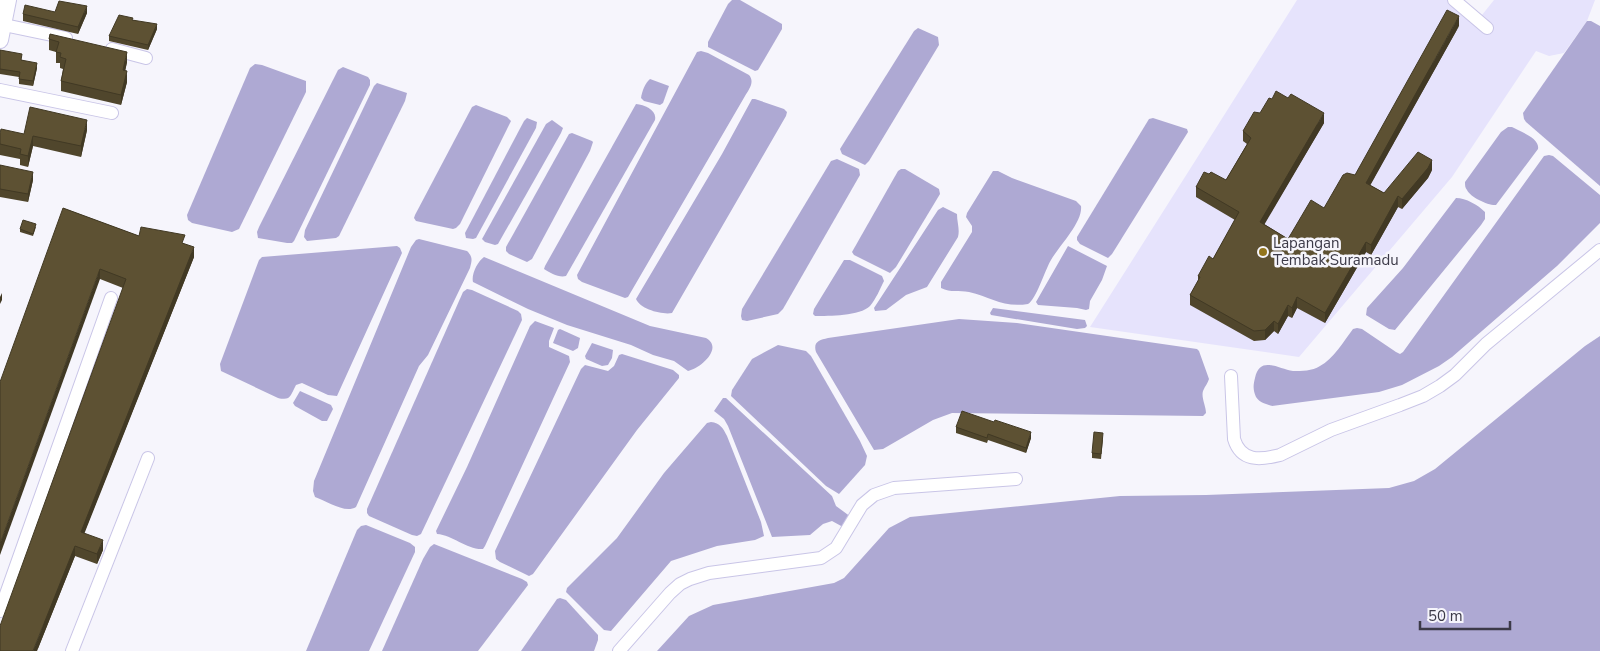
<svg xmlns="http://www.w3.org/2000/svg" width="1600" height="651" font-family="'Nunito Sans',sans-serif">
	<style>
		.green { fill: #e6e3fc }
		.water { fill: #aea9d3 }
		.lines { fill: none; stroke-linecap: round; stroke-linejoin: round }
		.minor-casing { stroke: #c9c5e7; stroke-width: 14 }
		.major-casing { stroke: #c9c5e7; stroke-width: 18 }
		.minor { stroke: #fff; stroke-width: 12 }
		.major { stroke: #fff; stroke-width: 16 }
		.wall { fill: #50462c }
		.shaded-wall { fill: #413924 }
		.building { fill: #5d5133; stroke: #413924 }
		.poi-dot { fill: #93751c; stroke: #f6f5fc; stroke-width: 2 }
		.labels { text-anchor: middle; dominant-baseline: central; stroke-width: 5; stroke-linejoin: round; paint-order: stroke }
		.poi-label { font-size: 15px; fill: #3c3a48; stroke: #f6f5fc; text-anchor: start }
	</style>
	<rect width="100%" height="100%" fill="#f6f5fc"/>
	<!-- green -->
	<path class="green" d="M1297,0H1454L1478,20L1494,0H1595L1587,21L1564,53L1549,56L1536,51L1452,177L1299,357L1090,327Z"/>
	<!-- water -->
	<g class="water">
		<path d="M732,0H740L782,24V29L758,70L755,71L708,47V42L728,4Z"/>
		<path d="M1587,21H1591L1600,26V186L1526,122L1524,119L1523,113Z"/>
		<path d="M918,28L938,37L939,45L869,161L865,165L842,154L840,149L914,31Z"/>
		<path d="M701,51L708,53L749,75C755,82 749,89 745,96L628,297L625,298L582,282L578,279L577,275L697,52Z"/>
		<path d="M255,64L262,65L306,81V92L239,229L232,232L192,223L188,220L187,215L250,68Z"/>
		<path d="M343,67L368,77L370,80V85L294,241L292,243H287L258,238L257,232L259,227L338,70Z"/>
		<path d="M650,79L669,86L663,103L660,105L644,101L641,98C642,91 645,83 650,79Z"/>
		<path d="M377,83L407,93L405,101L339,236L336,238L307,241L304,237L305,230L374,86Z"/>
		<path d="M752,99H755L784,109L787,112L786,116L672,313C662,315 640,309 636,299L722,154Z"/>
		<path d="M636,104C645,105 657,110 655,120L566,276C559,278 550,273 544,269L545,266Z"/>
		<path d="M476,105L507,117L511,121L460,224L456,228L453,229L416,221L414,218L415,215L472,107Z"/>
		<path d="M527,118L537,122L536,128L476,238L473,239L466,238L465,233L524,121Z"/>
		<path d="M1153,118L1187,129L1188,132L1112,254L1108,258L1080,244L1077,240V237L1149,119Z"/>
		<path d="M552,120L563,128L561,133L498,244L495,245L485,242L482,239L546,124Z"/>
		<path d="M1508,127H1512C1521,132 1540,138 1538,149L1496,205C1489,206 1470,197 1467,190C1465,188 1465,185 1465,182L1501,132Z"/>
		<path d="M572,133L592,141L593,142L590,151L532,259L527,262L509,254L506,251V247L569,134Z"/>
		<path d="M1549,155L1553,156L1600,195V223L1557,266L1452,357L1439,366L1402,385L1379,392L1272,406C1266,404 1260,403 1256,397C1253,390 1253,386 1255,378C1260,355 1278,369 1293,371C1302,371 1312,371 1320,366C1333,359 1344,341 1353,329L1357,328L1362,329L1396,352L1400,354L1403,352L1544,156Z"/>
		<path d="M837,159L859,169L860,175L783,309L778,314L747,321L742,320L741,316L742,309L831,161Z"/>
		<path d="M901,169H905L939,189L940,194L896,267L890,273L854,255L852,252L898,171Z"/>
		<path d="M993,171H998L1012,178L1076,201L1081,206C1083,222 1059,246 1051,260C1045,270 1036,300 1028,304C1003,308 991,297 969,292C959,290 951,293 941,288V282L972,232V226L966,217L967,213Z"/>
		<path d="M1456,198C1466,198 1478,205 1485,212V219L1481,225L1395,330L1389,329L1366,315L1367,308L1403,268Z"/>
		<path d="M943,207L957,214C957,223 960,229 958,237L927,287L906,295L886,310L875,311L874,308L938,210Z"/>
		<path d="M419,239L467,251C473,257 472,260 470,268L428,355L419,366L356,507C345,514 327,501 315,497L313,491L314,481L411,247L416,240Z"/>
		<path d="M397,246L400,248L402,253L337,396L328,395L302,383L296,385C290,396 291,401 278,398L221,371L220,364L259,260L262,257Z"/>
		<path d="M1068,246L1107,266L1102,280L1090,301L1089,309L1086,310L1077,308L1038,305L1036,302Z"/>
		<path d="M484,257L650,326L706,338C724,348 700,369 688,371L674,361L653,355L631,345L567,325L528,309L473,282C471,274 478,261 484,257Z"/>
		<path d="M844,260H850L882,276L884,281C880,289 876,299 870,306C860,316 829,316 815,316L813,314L814,309Z"/>
		<path d="M467,289L472,290L518,311L521,314L522,320L421,534L417,536L412,535L369,516L367,513V509L463,292Z"/>
		<path d="M993,308L1085,320L1087,326L1085,328L1077,329L991,315L990,313Z"/>
		<path d="M959,319L1017,323L1197,349L1199,351L1209,379C1208,383 1205,386 1203,391C1201,398 1206,406 1206,413L1203,416L952,413L933,420L883,449L874,450L816,352C813,342 819,340 828,338Z"/>
		<path d="M535,321L554,328L549,341V347L569,356L570,362L485,546L483,549C467,550 453,535 437,534L436,531L467,467L530,326Z"/>
		<path d="M560,329L580,338L578,348L573,351L553,343L558,330Z"/>
		<path d="M1600,336V651H657L689,616L713,605L834,583L844,578L889,528L910,517L1120,496L1206,495L1389,488L1414,481L1435,469L1585,346Z"/>
		<path d="M592,343L613,350L612,358L608,365L602,366L586,359L585,356Z"/>
		<path d="M778,345L806,351L811,356L860,441L867,456L865,465L839,494L826,486L731,396L732,390L752,359Z"/>
		<path d="M622,354L673,370L679,375V378L637,430L533,574L529,576L500,562L496,559L495,551L581,369L585,365L608,371L614,366L619,355Z"/>
		<path d="M300,391L331,405L333,409L327,421H322L295,406L293,403Z"/>
		<path d="M723,398H726L832,496L836,506L851,517L843,527L832,521L823,524L810,535L772,537L728,426L724,419L714,411Z"/>
		<path d="M711,422C720,423 723,428 727,436L761,522L764,536L755,540L717,546L671,561L611,631L604,630L566,592L567,588L617,538L664,473L707,423Z"/>
		<path d="M366,525L410,543L415,547V552L369,651H306L357,530L361,526Z"/>
		<path d="M434,544L522,579L527,582L528,585L478,651H382L423,559L430,547Z"/>
		<path d="M560,598L566,600L598,635V640L594,651H521L557,599Z"/>
	</g>
	<g class="lines">
		<!-- minor casing -->
		<g class="minor-casing">
			<g id="minor">
				<path d="M1454,0L1487,28"/>
				<path d="M0,24L66,38"/>
				<path d="M112,49L146,58"/>
				<path d="M0,90L112,113"/>
				<path d="M1231,376L1234,439C1241,462 1260,460 1280,455L1331,430L1400,405L1423,396L1440,386L1455,375L1486,344L1600,250"/>
				<path d="M0,611L111,298"/>
				<path d="M72,651L148,458"/>
				<path d="M619,651L670,593L680,584L690,579L709,573L821,558L836,548L862,505L874,495L894,488L1016,479"/>
			</g>
		</g>
		<!-- major casing -->
		<g class="major-casing">
			<path id="major" d="M0,40L8,0"/>
		</g>
		<!-- minor -->
		<use href="#minor" class="minor"/>
		<!-- major -->
		<use href="#major" class="major"/>
	</g>
	<!-- wall -->
	<g class="wall">
		<path d="M55,12L87,13L78,34L23,21V14Z"/>
		<path d="M133,20L157,29L148,50L109,41V36Z"/>
		<path d="M1459,26L1370,185L1384,193L1432,170L1428,178L1402,209L1398,207L1371,255L1366,252L1325,323L1297,308L1292,318L1288,316L1278,334L1274,331L1265,340L1254,341L1190,305V295L1198,281V276L1213,259L1235,220L1196,197V187L1209,174L1226,180L1247,144L1243,141V131L1324,123L1264,224L1288,239L1324,208L1355,175Z"/>
		<path d="M50,34L127,62L125,71L127,82L121,105L61,91V81L63,69L60,68V63H56V52L49,50V39Z"/>
		<path d="M0,50L22,60L37,68L33,86L19,84V77L0,74Z"/>
		<path d="M87,130L81,157L33,146L28,167L20,165V159L0,155V133L24,134Z"/>
		<path d="M0,165L33,180L28,202L0,197Z"/>
		<path d="M63,208L139,236L185,244L194,257L84,533L103,550L97,564L75,556L37,651L123,288L100,279Z"/>
		<path d="M36,227L33,236L20,232V229Z"/>
		<path d="M956,427L1031,438L1026,453L988,440L987,443L956,433Z"/>
		<path d="M1103,439L1101,459L1092,458V453Z"/>
	</g>
	<!-- shaded-wall -->
	<g class="shaded-wall">
		<path d="M87,6V13L78,34V27Z"/>
		<path d="M1459,16V26L1366,193V183Z"/>
		<path d="M157,24V29L148,50V45Z"/>
		<path d="M127,52V62L123,81V70Z"/>
		<path d="M37,63V68L33,86V81Z"/>
		<path d="M127,71V82L121,105V95Z"/>
		<path d="M1324,113V123L1260,232V222Z"/>
		<path d="M87,120V130L81,157V146Z"/>
		<path d="M33,136V146L28,167V156Z"/>
		<path d="M1432,160V170L1428,178L1402,209V199Z"/>
		<path d="M33,172V180L28,202V194Z"/>
		<path d="M1398,196V207L1371,255V245Z"/>
		<path d="M1366,242V252L1325,323V313Z"/>
		<path d="M194,247V257L81,542V532Z"/>
		<path d="M100,269V279L0,555V544Z"/>
		<path d="M2,293V300L0,304V297Z"/>
		<path d="M1297,297V308L1292,318V308Z"/>
		<path d="M1288,305V316L1278,334V324Z"/>
		<path d="M1274,321V331L1265,340V330Z"/>
		<path d="M1031,432V438L1026,453V448Z"/>
		<path d="M103,540V550L97,564V554Z"/>
		<path d="M75,546V556L37,651H33Z"/>
	</g>
	<!-- building -->
	<g class="building">
		<path d="M59,1L87,6L78,27L23,14L25,5L55,12Z"/>
		<path d="M1447,10L1459,16L1366,183L1384,193L1418,152L1432,160L1428,168L1402,199L1398,196L1371,245L1366,242L1325,313L1297,297L1292,308L1288,305L1278,324L1274,321L1265,330L1254,331L1190,295L1200,277L1198,276L1209,256L1213,259L1239,212L1196,187L1204,172L1209,174L1211,172L1226,180L1251,138L1243,131L1254,112L1260,113L1269,98L1272,99L1276,91L1288,98L1291,94L1324,113L1260,222L1288,239L1311,200L1324,208L1343,175L1347,173L1355,175Z"/>
		<path d="M119,15L133,18L132,20L157,24L148,45L109,36Z"/>
		<path d="M50,34L127,52L123,70L127,71L121,95L61,81L66,59L60,57L61,53L56,52L59,42L49,39Z"/>
		<path d="M0,50L22,54L21,60L37,63L33,81L19,79L20,72L0,69Z"/>
		<path d="M30,107L87,120L81,146L33,136L28,156L20,154L21,149L0,144V133L1,129L24,134Z"/>
		<path d="M0,165L33,172L28,194L0,189Z"/>
		<path d="M63,208L139,236L141,227L185,235L182,243L194,247L81,532L103,540L97,554L75,546L33,651H0V626L126,279L100,269L0,544V382Z"/>
		<path d="M23,220L36,224L33,234L20,229Z"/>
		<path d="M962,411L994,422L995,420L1031,432L1026,448L988,434L987,438L956,427Z"/>
		<path d="M1094,432L1103,433L1101,454L1092,453Z"/>
	</g>
	<!-- markers -->
	<circle class="poi-dot" cx="1263" cy="252" r="5"/>
	<g class="labels">
		<!-- poi labels -->
		<g class="poi-label">
			<text x="1273" y="243">Lapangan<tspan x="1273" dy="17">Tembak Suramadu</tspan></text>
		</g>
	</g>
	<!-- scale -->
	<path d="M1420 621v8h90v-8" fill="none" stroke="#3c3a48" stroke-width="2.5"/>
	<text x="1428" y="621" font-size="15" fill="#3c3a48" stroke="#f6f5fc" stroke-width="4" paint-order="stroke">50 m</text>
</svg>
